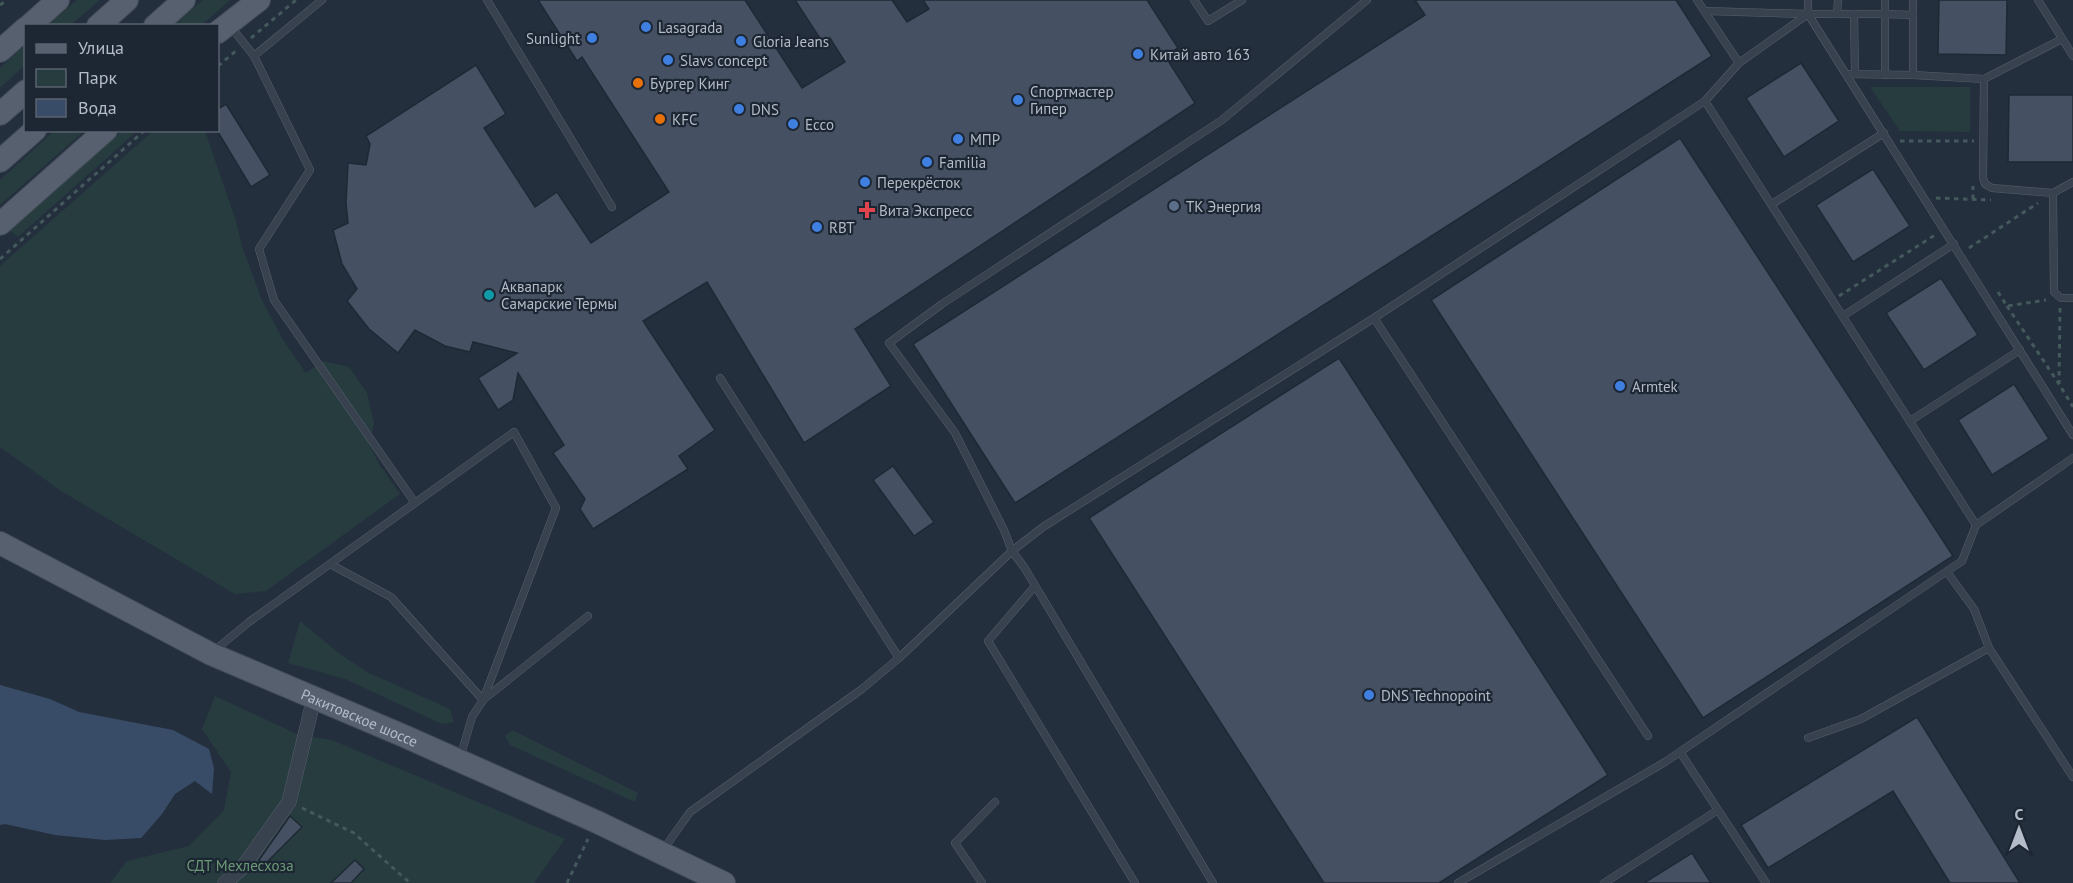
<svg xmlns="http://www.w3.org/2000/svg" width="2073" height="883" font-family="'PT Sans',sans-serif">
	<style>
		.green { fill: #263c3f }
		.water { fill: #394c67 }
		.building { fill: #455162; stroke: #1f2835; stroke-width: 1.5 }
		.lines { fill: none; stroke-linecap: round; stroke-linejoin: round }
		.service-casing { stroke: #565f6c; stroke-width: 8 }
		.minor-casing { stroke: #565f6c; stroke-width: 15 }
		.primary-casing { stroke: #414a57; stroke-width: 24 }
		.path { stroke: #44595c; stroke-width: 3; stroke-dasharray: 4.5 4.5; stroke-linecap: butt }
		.service { stroke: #38414e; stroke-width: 7 }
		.minor { stroke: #38414e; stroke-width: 14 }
		.primary { stroke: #56606e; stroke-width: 22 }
		.shop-dot { fill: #3f7fe0; stroke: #1d2633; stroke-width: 2 }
		.food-dot { fill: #e8710a; stroke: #1d2633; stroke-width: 2 }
		.service-dot { fill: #5c6f8a; stroke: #1d2633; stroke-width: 2 }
		.health-dot { fill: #e0444e; stroke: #1d2633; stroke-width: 2 }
		.culture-dot { fill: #0f9aa8; stroke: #1d2633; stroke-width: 2 }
		.labels { text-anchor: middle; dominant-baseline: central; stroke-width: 4.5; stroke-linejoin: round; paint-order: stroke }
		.poi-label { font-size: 15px; fill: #b4bcc9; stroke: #1d2633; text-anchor: start }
		.street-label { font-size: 15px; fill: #b4bcc9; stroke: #1d2633 }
		.park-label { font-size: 15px; fill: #6b9a76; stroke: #1d2633 }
	</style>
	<rect width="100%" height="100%" fill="#242f3e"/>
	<!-- green -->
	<g class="green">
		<path d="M77,0H100L71,25H48Z"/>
		<path d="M203,0H230L202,25H174Z"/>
		<path d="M25,45V65L0,88V68Z"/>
		<path d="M1870,87H1970V132L1900,131Z"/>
		<path d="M54,131H84L0,205V180Z"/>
		<path d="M122,131H137L18,237L8,229Z"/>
		<path d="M153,131H205L236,221L242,246L261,298L283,340L306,373L323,361L349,367L367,393L374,424L369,444L379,464L400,494L266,591L235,594L61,491L0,447V266Z"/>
		<path d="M300,621L340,654L367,672L450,709L454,722L442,724L345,679L288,663Z"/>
		<path d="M215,696L299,735L332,740L565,839L534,883H110L127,861L189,846L224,810L231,772L202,729Z"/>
		<path d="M512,730L638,793L635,802L510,745L505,736Z"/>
	</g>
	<!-- water -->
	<path class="water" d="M0,685L50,699L79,712L173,730L209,749L214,768L212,794L195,781L175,794L162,814L141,838L105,840L55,835L5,824L0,825Z"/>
	<!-- building -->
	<g class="building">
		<path d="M538,0H745L802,88L845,62L830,38L823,43L795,0H892L907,22L929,9L923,0H1147L1178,48L1165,56L1195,103L855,329L891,386L804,443L707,282L643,321L715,430L679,456L688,469L593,529L580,509L585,499L553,453L564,445L518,373L513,400L498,410L478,378L517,353L473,342L470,352L445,346L415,330L398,353L369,329L347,301L357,289L342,264L333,230L348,223L346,203L348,163L366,165L370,144L366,136L476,65L506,114L484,128L535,207L557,192L591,243L669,192L582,57L577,61Z"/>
		<path d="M1415,0H1676L1712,56L1015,503L913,344L1425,15Z"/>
		<path d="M1939,0H2007L2006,55L1938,54Z"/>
		<path d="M1801,63L1839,121L1784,157L1746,98Z"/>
		<path d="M2009,95H2073V162H2008Z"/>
		<path d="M226,104L270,175L251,187L218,132V109Z"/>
		<path d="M1680,138L1953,556L1703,718L1431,300Z"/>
		<path d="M1873,169L1910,226L1853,262L1816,205Z"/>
		<path d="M1941,278L1978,335L1924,370L1886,313Z"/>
		<path d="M1339,358L1608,775L1439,883H1324L1089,518Z"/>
		<path d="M2014,384L2049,439L1992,475L1958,420Z"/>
		<path d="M893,466L934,522L914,536L873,480Z"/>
		<path d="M1917,717L2020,883H1950L1893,791L1768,868L1741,825Z"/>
		<path d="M290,816L302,827L264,865L259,860Z"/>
		<path d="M1692,853L1711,883H1644Z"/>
		<path d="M355,860L364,869L351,883H331Z"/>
	</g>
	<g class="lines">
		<!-- service casing -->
		<g class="service-casing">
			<g id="service">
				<path d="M487,0L612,207"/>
				<path d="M1194,0L1208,21L1242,0"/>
				<path d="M1697,0L1739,63"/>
				<path d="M1808,0V14L2073,435"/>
				<path d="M1885,0V14L1913,15"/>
				<path d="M1913,0V75L1984,79"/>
				<path d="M2038,0L2073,56"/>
				<path d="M1808,14H1885V75"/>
				<path d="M1837,14L1838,0"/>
				<path d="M1854,14L1855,74"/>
				<path d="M231,27L254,56L322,0"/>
				<path d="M2062,39L1984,79L1983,178L1985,184L1992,188L2053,193L2073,182"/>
				<path d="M254,56L310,170L259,249L274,300L415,503"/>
				<path d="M1847,74L1913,75"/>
				<path d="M1705,101L1976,525"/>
				<path d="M2053,193L2054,292L2061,298H2073"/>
				<path d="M1772,204L1884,133"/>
				<path d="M1843,316L1954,244"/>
				<path d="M1374,318L1648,736"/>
				<path d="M720,378L899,658"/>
				<path d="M1910,421L2020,350"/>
				<path d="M1947,572L1974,609L1989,648L2073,777"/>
				<path d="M1035,586L988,641L1135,883"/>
				<path d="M215,650L249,622L514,432L556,508L483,700L391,597L330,564"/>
				<path d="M1808,738L1861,719L1989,648"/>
				<path d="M460,758L472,717L483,700L588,616"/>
				<path d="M1718,810L1766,883"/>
				<path d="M663,850L690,812L862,689L899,658L1012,551L1043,527L1374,318L1705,101L1739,63L1808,14L1705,11"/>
				<path d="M982,883L955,843L995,802"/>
				<path d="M1213,883L1024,567L1012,551L1004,530L955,433L889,343L942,304L1222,120L1367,0"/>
				<path d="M1458,883L1665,762L1962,561L1976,525L2073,458"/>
				<path d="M1604,883L1718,810L1680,752"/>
			</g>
		</g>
		<!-- minor casing -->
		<g class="minor-casing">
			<path id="minor" d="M225,883L243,867L289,802L314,698"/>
		</g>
		<!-- primary casing -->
		<g class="primary-casing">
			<g id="primary">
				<path d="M29,26L58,0"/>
				<path d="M98,26L127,0"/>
				<path d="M155,26L184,0"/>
				<path d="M218,32L259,0"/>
				<path d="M0,51L26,28"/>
				<path d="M0,114L26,91"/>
				<path d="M0,161L35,130"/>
				<path d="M0,224L106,130"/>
				<path id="s1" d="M0,543L211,654L404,736L597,822L724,883"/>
			</g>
		</g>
		<!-- path -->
		<g class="path">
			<path d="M0,5L7,0"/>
			<path d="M251,38L296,0"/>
			<path d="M218,66L237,50"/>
			<path d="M1900,141H1974"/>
			<path d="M1936,198L1991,200"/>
			<path d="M1973,199V186"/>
			<path d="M1969,248L2038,203"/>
			<path d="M0,259L145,130"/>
			<path d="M1998,292L2007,306L2046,300"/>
			<path d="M1839,296L1935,235"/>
			<path d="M2007,306L2059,384"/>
			<path d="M2060,308L2059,384L2073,407"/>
			<path d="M302,808L354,833L410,883"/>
			<path d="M567,883L588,839"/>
		</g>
		<!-- service -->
		<use href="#service" class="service"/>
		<!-- minor -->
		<use href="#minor" class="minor"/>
		<!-- primary -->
		<use href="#primary" class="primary"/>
	</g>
	<!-- markers -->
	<g class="shop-dot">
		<circle cx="646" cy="27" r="6"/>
		<circle cx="592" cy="38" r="6"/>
		<circle cx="741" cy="41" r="6"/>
		<circle cx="1138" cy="54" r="6"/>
		<circle cx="668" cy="60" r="6"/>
		<circle cx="1018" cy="100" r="6"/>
		<circle cx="739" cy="109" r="6"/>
		<circle cx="793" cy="124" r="6"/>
		<circle cx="958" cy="139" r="6"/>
		<circle cx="927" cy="162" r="6"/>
		<circle cx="865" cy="182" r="6"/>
		<circle cx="817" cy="227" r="6"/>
		<circle cx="1620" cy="386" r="6"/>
		<circle cx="1369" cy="695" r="6"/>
	</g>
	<g class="food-dot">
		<circle cx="638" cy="83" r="6"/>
		<circle cx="660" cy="119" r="6"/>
	</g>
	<circle class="service-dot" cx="1174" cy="206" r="6"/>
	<path class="health-dot" d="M864 201h6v6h6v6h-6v6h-6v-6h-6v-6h6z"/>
	<circle class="culture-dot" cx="489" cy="295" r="6"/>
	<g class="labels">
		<!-- poi labels -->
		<g class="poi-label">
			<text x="658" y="27">Lasagrada</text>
			<text x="580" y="38" text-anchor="end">Sunlight</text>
			<text x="753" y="41">Gloria Jeans</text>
			<text x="1150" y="54">Китай авто 163</text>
			<text x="680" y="60">Slavs concept</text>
			<text x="650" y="83">Бургер Кинг</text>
			<text x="1030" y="91">Спортмастер<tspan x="1030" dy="17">Гипер</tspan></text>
			<text x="751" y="109">DNS</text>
			<text x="672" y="119">KFC</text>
			<text x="805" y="124">Ecco</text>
			<text x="970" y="139">МПР</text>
			<text x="939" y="162">Familia</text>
			<text x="877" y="182">Перекрёсток</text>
			<text x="1186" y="206">ТК Энергия</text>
			<text x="879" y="210">Вита Экспресс</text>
			<text x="829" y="227">RBT</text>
			<text x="501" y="286">Аквапарк<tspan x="501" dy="17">Самарские Термы</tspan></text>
			<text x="1632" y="386">Armtek</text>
			<text x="1381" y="695">DNS Technopoint</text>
		</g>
		<!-- street labels -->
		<g class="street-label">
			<text stroke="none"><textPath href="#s1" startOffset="400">Ракитовское шоссе</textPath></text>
		</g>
		<!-- park labels -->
		<g class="park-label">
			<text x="240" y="865">СДТ Мехлесхоза</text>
		</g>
	</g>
	<!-- legend -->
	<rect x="24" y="24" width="195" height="108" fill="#1d2633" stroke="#59626f" stroke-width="1.5"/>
	<rect x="36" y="44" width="30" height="9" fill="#56606e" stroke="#59626f" stroke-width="1.5"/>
	<text x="78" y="54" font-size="18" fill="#b4bcc9">Улица</text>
	<rect x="36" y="69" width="30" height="18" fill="#263c3f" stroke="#59626f" stroke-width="1.5"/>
	<text x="78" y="84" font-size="18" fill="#b4bcc9">Парк</text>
	<rect x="36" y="99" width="30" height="18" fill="#394c67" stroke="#59626f" stroke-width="1.5"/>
	<text x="78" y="114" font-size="18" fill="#b4bcc9">Вода</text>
	<!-- north arrow -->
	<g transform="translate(2019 829)" stroke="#1d2633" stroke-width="4.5" paint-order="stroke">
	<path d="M0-4.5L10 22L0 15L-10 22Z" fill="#b4bcc9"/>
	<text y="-9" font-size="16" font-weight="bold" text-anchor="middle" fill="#b4bcc9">С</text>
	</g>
</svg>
